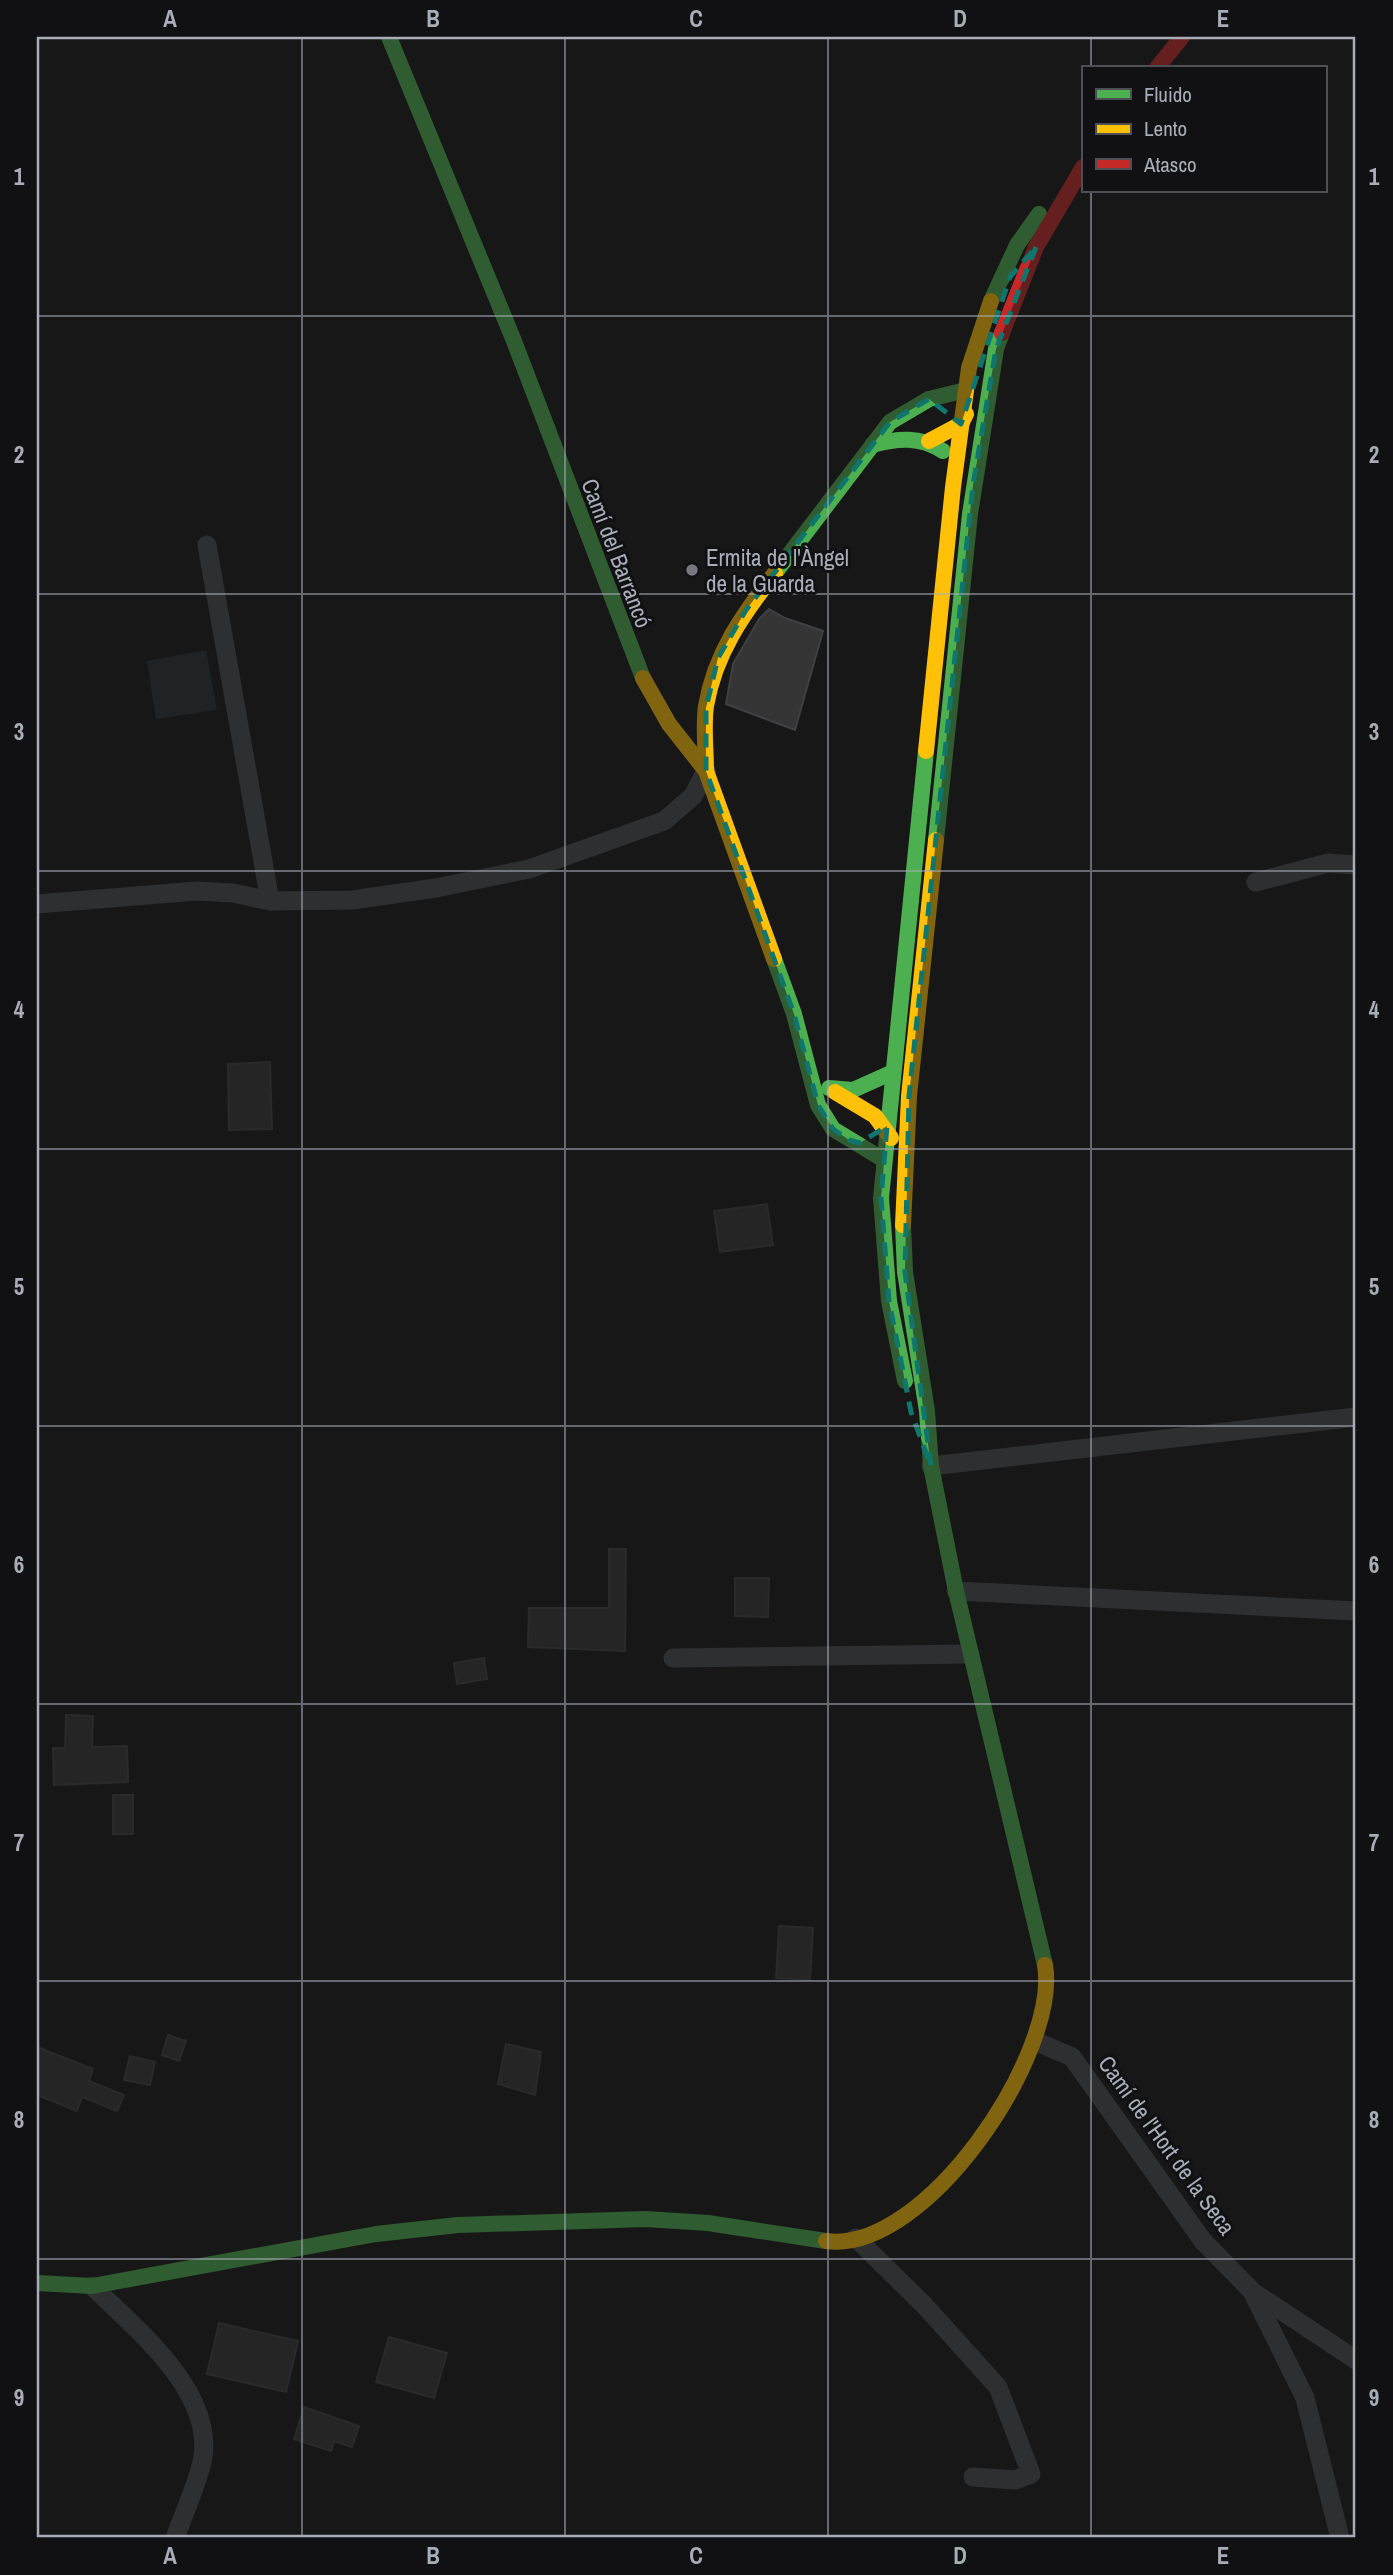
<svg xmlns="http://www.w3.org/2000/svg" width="1393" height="2575" font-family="'Archivo Narrow',sans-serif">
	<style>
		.water { fill: #2a3239 }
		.building { fill: #353536; stroke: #3f4043; stroke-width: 2 }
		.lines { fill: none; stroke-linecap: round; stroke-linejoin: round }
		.street { stroke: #4b4c50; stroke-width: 19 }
		.fast { stroke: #4caf50; stroke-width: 16 }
		.slow { stroke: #ffc107; stroke-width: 16 }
		.jam { stroke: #c62828; stroke-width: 16 }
		.marked { fill: none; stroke: #0f766e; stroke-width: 5; stroke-dasharray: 14 9; stroke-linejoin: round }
		.grid { fill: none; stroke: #a8adb8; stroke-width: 2; stroke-opacity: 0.55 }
		.poi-dot { fill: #757880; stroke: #111113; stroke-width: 2.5 }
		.labels { text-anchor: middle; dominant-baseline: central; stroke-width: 6; stroke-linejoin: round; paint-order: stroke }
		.street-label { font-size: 23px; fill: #a8adb8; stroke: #111113 }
		.poi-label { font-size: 23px; fill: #a8adb8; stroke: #111113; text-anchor: start }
		.neatline { fill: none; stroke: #a8adb8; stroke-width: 2.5 }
		.grid-label { font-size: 23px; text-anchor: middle; font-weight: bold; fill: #a8adb8 }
	</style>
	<rect width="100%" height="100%" fill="#171717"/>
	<!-- water -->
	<path class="water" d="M206,650L217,710L156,719L147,661Z"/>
	<!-- building -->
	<g class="building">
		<path d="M769,609L785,618L823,631L795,730L726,704L733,664L759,619Z"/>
		<path d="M270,1062L272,1129L229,1130L228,1064Z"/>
		<path d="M767,1204L773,1245L720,1252L714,1211Z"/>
		<path d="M609,1549H626L625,1651L528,1647L529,1608H609Z"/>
		<path d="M735,1578H769L768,1617L735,1616Z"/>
		<path d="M484,1658L487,1679L457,1684L454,1663Z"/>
		<path d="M66,1715L93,1716L92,1747L127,1746L128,1782L54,1785L53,1748H65Z"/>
		<rect x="113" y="1795" width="20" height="39"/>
		<path d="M779,1926L813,1928L810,1980L776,1978Z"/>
		<path d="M168,2035L186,2041L179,2061L162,2055Z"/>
		<path d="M506,2044L541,2052L535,2095L498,2084Z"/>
		<path d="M37,2047L93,2069L89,2081L124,2095L117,2111L82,2097L77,2111L37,2095Z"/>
		<path d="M130,2056L155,2062L150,2085L124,2080Z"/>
		<path d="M219,2323L298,2341L286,2392L207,2374Z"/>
		<path d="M389,2337L447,2353L434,2398L376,2382Z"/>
		<path d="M304,2407L359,2426L352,2447L334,2441L331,2451L294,2439Z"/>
	</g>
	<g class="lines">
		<!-- street -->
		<g class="street">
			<path d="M207,545L270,901"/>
			<path d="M1256,882L1328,863L1356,865"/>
			<path d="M37,904L197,891L233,893L270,901L352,900L436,888L529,869L664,821L693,796L706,771"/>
			<path d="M931,1466L1356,1417"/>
			<path d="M956,1591L1356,1611"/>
			<path d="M673,1658L970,1654"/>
			<path d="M1035,2041L1072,2057L1203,2241L1253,2292L1356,2360"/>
			<path d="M856,2238L925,2306L998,2387L1031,2474L1015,2480L973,2477"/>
			<path d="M92,2286C135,2328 217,2393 202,2462C196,2487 184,2513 175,2538"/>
			<path d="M1253,2293L1305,2398L1340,2538"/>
		</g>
		<!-- fast -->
		<g class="fast">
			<path d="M389,37L514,341L643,678"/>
			<path d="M991,301L1017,245L1039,214"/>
			<path d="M872,445C898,438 920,436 943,451"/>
			<path d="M775,573L890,422L929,399L966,390"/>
			<path d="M936,840L970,514L996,349L1002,333"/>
			<path d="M774,959L794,1014L818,1105L833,1129L884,1160"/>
			<path d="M829,1088L853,1090L893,1072"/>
			<path d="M903,1225L905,1272L927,1411L931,1466L956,1591L1045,1965"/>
			<path d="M905,1381L889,1301L881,1198L926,751"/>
			<path d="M37,2283L92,2286L376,2234L458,2225L645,2219L708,2223L826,2241"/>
		</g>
		<!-- slow -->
		<g class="slow">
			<path d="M929,441L961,424L966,414"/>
			<path d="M643,678L669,724L706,771L774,959"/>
			<path d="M926,751L953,487L969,368L991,301"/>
			<path d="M706,771C706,750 703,727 706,706C715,653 743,614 775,573"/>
			<path d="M835,1092L875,1116L891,1138"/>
			<path d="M903,1225L909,1096L936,840"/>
			<path d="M826,2241C925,2255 1060,2053 1045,1965"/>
		</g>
		<!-- jam -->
		<g class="jam">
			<path d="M1157,68L1182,37"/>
			<path d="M1002,333L1036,247L1083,167"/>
		</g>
	</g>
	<!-- marked area -->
	<path d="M0 0H1393V2575H0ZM1036,247L996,349L973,485L909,1096L905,1272L931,1466L911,1412L889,1301L881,1198L887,1126L860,1143L849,1140L833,1129L818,1105L794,1014L706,771V708L718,658L746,610L890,422L929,399L961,424L1010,277Z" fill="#171717" fill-opacity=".55" fill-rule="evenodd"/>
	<path class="marked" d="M1036,247L996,349L973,485L909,1096L905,1272L931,1466L911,1412L889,1301L881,1198L887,1126L860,1143L849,1140L833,1129L818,1105L794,1014L706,771V708L718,658L746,610L890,422L929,399L961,424L1010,277Z"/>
	<!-- grid -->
	<path class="grid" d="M302,37V2538M565,37V2538M828,37V2538M1091,37V68M1091,191V2538M37,316H1356M37,594H1356M37,871H1356M37,1149H1356M37,1426H1356M37,1704H1356M37,1981H1356M37,2259H1356"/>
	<!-- markers -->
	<circle class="poi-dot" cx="692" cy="570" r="7"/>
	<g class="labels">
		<!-- street labels -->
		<g class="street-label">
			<text transform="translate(617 553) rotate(69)">Camí del Barrancó</text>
			<text transform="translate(1167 2145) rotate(54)">Camí de l'Hort de la Seca</text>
		</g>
		<!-- poi labels -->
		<g class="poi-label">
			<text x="706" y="557">Ermita de l'Àngel<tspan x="706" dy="26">de la Guarda</tspan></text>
		</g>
	</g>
	<!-- border -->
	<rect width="1393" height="2575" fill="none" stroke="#111113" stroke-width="77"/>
	<!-- legend -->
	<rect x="1082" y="66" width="245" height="126" fill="#111113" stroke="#4d4f55" stroke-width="2"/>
	<rect x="1096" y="89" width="35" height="10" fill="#4caf50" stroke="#4d4f55" stroke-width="2"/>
	<text x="1144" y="102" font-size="21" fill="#a8adb8">Fluido</text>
	<rect x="1096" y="124" width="35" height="10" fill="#ffc107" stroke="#4d4f55" stroke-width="2"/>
	<text x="1144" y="136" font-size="21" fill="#a8adb8">Lento</text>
	<rect x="1096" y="159" width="35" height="10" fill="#c62828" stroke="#4d4f55" stroke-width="2"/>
	<text x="1144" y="172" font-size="21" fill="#a8adb8">Atasco</text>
	<rect x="38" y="38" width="1316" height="2498" class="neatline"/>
	<g class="grid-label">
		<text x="170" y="27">A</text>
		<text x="433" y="27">B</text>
		<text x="696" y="27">C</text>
		<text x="960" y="27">D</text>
		<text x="1223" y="27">E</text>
		<text x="19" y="185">1</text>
		<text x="1374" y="185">1</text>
		<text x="19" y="463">2</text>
		<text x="1374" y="463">2</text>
		<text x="19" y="740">3</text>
		<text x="1374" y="740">3</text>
		<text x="19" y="1018">4</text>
		<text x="1374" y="1018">4</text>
		<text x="19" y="1295">5</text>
		<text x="1374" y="1295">5</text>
		<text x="19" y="1573">6</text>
		<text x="1374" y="1573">6</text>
		<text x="19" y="1851">7</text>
		<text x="1374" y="1851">7</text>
		<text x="19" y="2128">8</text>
		<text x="1374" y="2128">8</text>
		<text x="19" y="2406">9</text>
		<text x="1374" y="2406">9</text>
		<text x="170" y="2564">A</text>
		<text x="433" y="2564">B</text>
		<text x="696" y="2564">C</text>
		<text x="960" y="2564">D</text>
		<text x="1223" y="2564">E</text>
	</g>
</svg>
